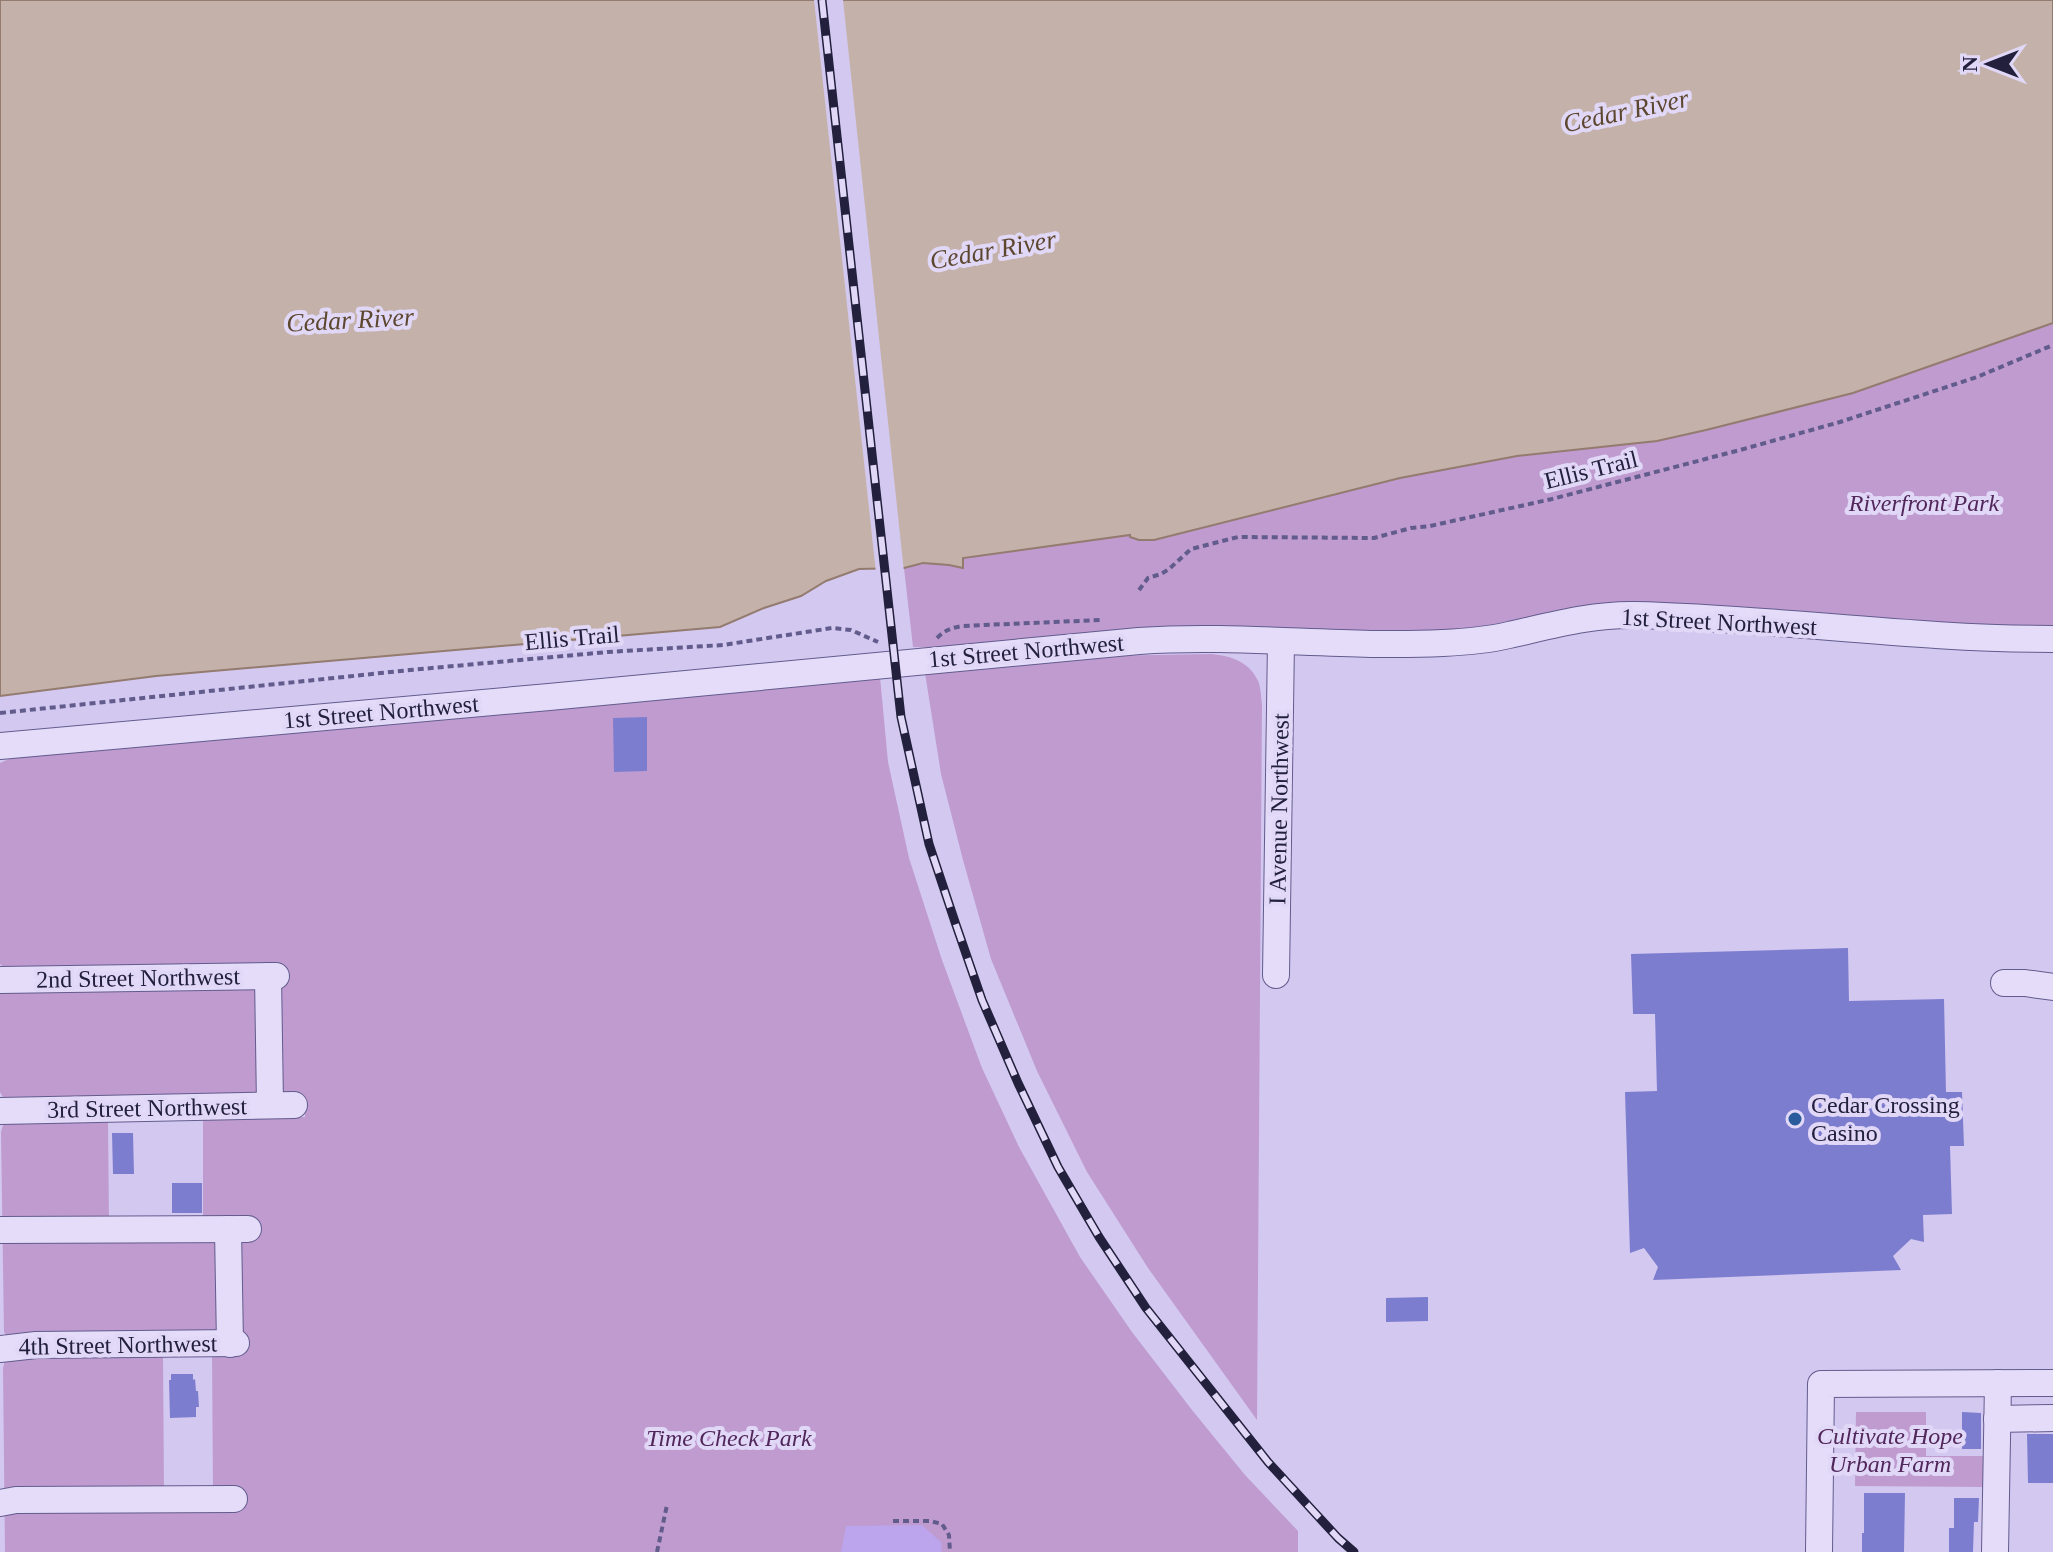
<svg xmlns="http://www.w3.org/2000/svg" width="2053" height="1552" font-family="Georgia,serif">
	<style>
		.green { fill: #bf9bcf }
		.sand { fill: #bca5ec }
		.water { fill: #c4b1a9; stroke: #937b6f; stroke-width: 2 }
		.pier { fill: #d3c8f0 }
		.building { fill: #7d7dcf }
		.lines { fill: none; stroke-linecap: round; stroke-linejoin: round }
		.minor-casing { stroke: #625c8d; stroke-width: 28 }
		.path { stroke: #625c8d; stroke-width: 4; stroke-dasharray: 6 4; stroke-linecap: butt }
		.minor { stroke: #e5dcfa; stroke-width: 26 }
		.rail-casing { stroke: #22203d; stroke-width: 9 }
		.rail { stroke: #e1d8f7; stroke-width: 6; stroke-dasharray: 18; stroke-linecap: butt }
		.poi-dot { fill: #2a5b9d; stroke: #e1d8f7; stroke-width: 3 }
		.labels { text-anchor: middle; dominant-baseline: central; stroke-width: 8; stroke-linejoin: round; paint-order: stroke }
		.street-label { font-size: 24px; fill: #22203d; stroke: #e1d8f7 }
		.park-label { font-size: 24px; font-style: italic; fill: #51265a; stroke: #e1d8f7 }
		.poi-label { font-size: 24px; fill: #22203d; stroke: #e1d8f7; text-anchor: start }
		.water-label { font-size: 26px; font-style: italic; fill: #5d472f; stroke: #e1d8f7 }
	</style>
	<rect width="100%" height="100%" fill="#d3c8f0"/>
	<!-- green -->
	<g class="green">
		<path d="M2053,323V639L1684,616L1448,642L1024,651L913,647L904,568C925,562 942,563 963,568L962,558L1130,535L1139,540H1154L1400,478L1517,455L1657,441L1706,430L1853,393Z"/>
		<path d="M1212,654C1230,656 1248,661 1257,679C1261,685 1261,698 1262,705L1257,1420L1148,1268L1087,1172L1037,1071L991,959L963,860L941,774L925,673L1098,656Z"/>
		<path d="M880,677L888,762L909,858L942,960L982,1068L1019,1147L1080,1257L1132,1332L1192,1410L1245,1475L1298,1531V1552H5L3,1368L5,1360L11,1356L163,1354L164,1494L213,1493L212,1353L7,1336L4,1332L1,1132L3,1125L9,1121H108L109,1223L203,1222V1120L305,1117V1097L12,1101L4,1099L0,1092V993L13,988L4,967L0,964V763L11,758Z"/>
		<path d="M1856,1412H1926V1456H1984L1983,1487L1855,1486Z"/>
	</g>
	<!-- sand -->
	<path class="sand" d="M922,1525L941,1542L942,1552H841L846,1526Z"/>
	<!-- water -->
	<path class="water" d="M0,0H2053V323L1853,393L1706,430L1657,441L1517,456L1400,478L1154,540H1139L1130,537V535L963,558V568L949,565L923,563L904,568L859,569L826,581L801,596L764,608L720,627L156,676L0,696Z"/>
	<!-- pier -->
	<path class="pier" d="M814,0H843L904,572L876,573Z"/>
	<!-- building -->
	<g class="building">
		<path d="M647,717V771L614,772L613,718Z"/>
		<path d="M1848,948L1849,1001L1944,999L1946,1092H1962L1964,1146H1950L1952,1214L1923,1215L1924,1242L1911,1239L1893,1256L1901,1270L1653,1280L1658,1267L1644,1248L1630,1253L1625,1092L1657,1091L1655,1014H1633L1631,954Z"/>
		<path d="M112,1133H133L134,1174H113Z"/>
		<rect x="172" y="1183" width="30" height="30"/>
		<path d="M1428,1297V1321L1386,1322V1298Z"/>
		<path d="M171,1374H193V1380L195,1379L196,1391H198L199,1407H196V1417L170,1418L169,1380H171Z"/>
		<path d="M1962,1412L1981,1413V1449H1962Z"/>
		<path d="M2027,1434H2053V1483H2028Z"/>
		<path d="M1864,1493H1905L1904,1552H1862V1533H1864Z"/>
		<path d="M1954,1498H1979L1978,1522H1974L1973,1552H1949V1528H1954Z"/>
	</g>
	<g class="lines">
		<!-- minor casing -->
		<g class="minor-casing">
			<g id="minor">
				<path d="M0,746L549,697L1139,641C1240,634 1342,648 1443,643C1464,642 1488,640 1509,635C1550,626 1592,614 1635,615C1774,618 1913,639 2053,639"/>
				<path d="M1276,975L1281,642"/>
				<path d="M268,976L270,1105"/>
				<path d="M0,980L276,976"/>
				<path d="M2004,983H2025L2053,987"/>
				<path d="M0,1111L294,1105"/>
				<path d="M228,1229L230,1344"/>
				<path d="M0,1230L248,1229"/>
				<path d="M0,1349L36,1345L236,1343"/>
				<path d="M1997,1419L2053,1418"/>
				<path d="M0,1503L16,1500L234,1499"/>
				<path d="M1819,1552L1821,1384L2053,1383"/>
				<path d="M1995,1552L1998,1383"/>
			</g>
		</g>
		<!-- path -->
		<g class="path">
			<path d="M1139,590L1148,578L1161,574L1169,569L1191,549L1238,537L1374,538L1411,528L1430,526L1552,499L1740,450L1840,422L1977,377L2053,345"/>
			<path d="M937,638C945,630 951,628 962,626L1100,620"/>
			<path d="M0,713L410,670L608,652L723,645L832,628L851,630L878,642"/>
			<path d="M893,1521H930L942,1524L949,1535L950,1552"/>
			<path d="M657,1552L667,1505"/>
		</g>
		<!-- minor -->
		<use href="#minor" class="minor"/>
		<!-- rail casing -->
		<g class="rail-casing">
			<path id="rail" d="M822,0L901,717L929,844L955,922L982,1000L1018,1083L1058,1167L1099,1237L1146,1308L1268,1462L1338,1538L1354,1552"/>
		</g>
		<!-- rail -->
		<use href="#rail" class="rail"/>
	</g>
	<!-- markers -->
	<circle class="poi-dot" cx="1795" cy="1119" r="8"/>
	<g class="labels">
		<!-- street labels -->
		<g class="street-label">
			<text transform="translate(1591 470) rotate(-14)">Ellis Trail</text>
			<text transform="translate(1719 622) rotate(3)">1st Street Northwest</text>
			<text transform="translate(572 638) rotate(-5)">Ellis Trail</text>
			<text transform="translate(1026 651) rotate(-5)">1st Street Northwest</text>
			<text transform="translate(381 712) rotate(-5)">1st Street Northwest</text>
			<text transform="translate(1279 809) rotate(-89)">I Avenue Northwest</text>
			<text transform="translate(138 978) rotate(-1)">2nd Street Northwest</text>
			<text transform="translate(147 1108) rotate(-1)">3rd Street Northwest</text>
			<text transform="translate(118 1345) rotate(-1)">4th Street Northwest</text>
		</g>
		<!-- park labels -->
		<g class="park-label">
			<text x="1924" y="503">Riverfront Park</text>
			<text x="1890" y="1436">Cultivate Hope<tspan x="1890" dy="28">Urban Farm</tspan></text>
			<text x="729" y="1438">Time Check Park</text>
		</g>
		<!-- poi labels -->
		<g class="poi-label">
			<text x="1811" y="1105">Cedar Crossing<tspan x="1811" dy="28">Casino</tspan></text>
		</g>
		<!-- water labels -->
		<g class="water-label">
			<text transform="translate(1626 111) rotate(-12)">Cedar River</text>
			<text transform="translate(993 250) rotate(-10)">Cedar River</text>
			<text transform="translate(350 320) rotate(-3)">Cedar River</text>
		</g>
	</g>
	<!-- north arrow -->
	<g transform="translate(1989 64) rotate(270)" stroke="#e1d8f7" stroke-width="6" paint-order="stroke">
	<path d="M0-6L14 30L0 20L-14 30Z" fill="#22203d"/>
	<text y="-12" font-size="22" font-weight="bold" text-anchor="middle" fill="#22203d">N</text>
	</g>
</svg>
